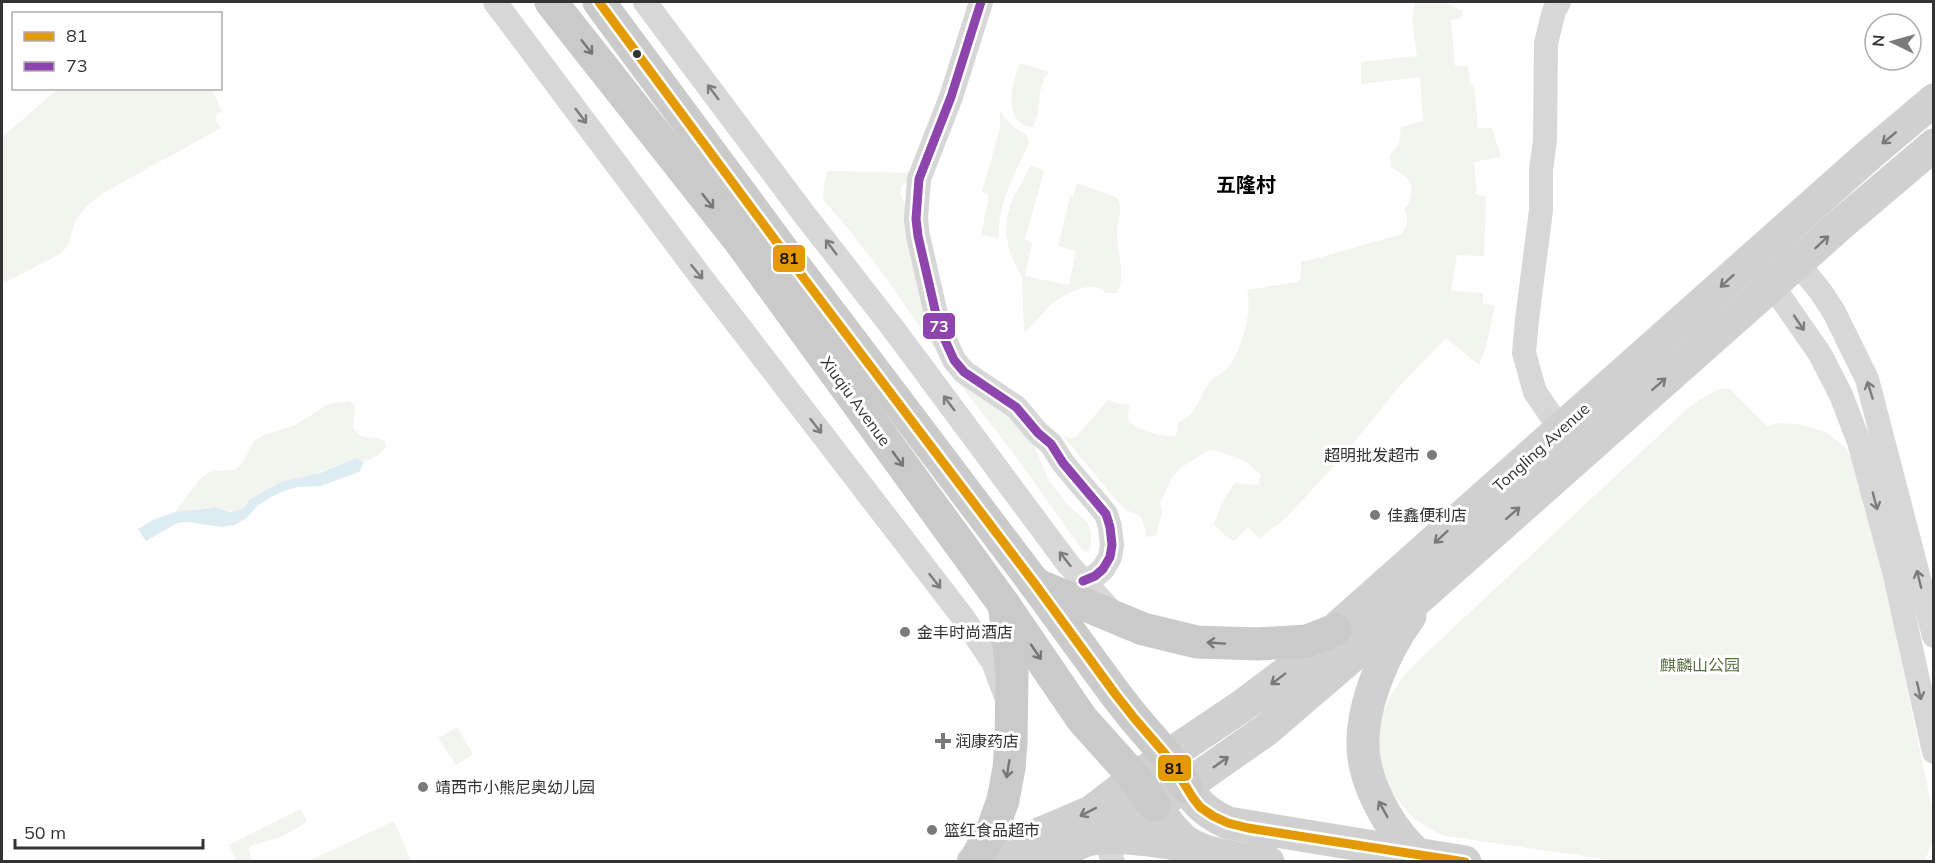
<svg xmlns="http://www.w3.org/2000/svg" width="1935" height="863" font-family="Mulish,'Noto Sans SC',sans-serif">
	<style>
		.green { fill: #f1f5ed }
		.water { fill: #ddebf3 }
		.lines { fill: none; stroke-linecap: round; stroke-linejoin: round }
		.street { stroke: #d7d7d7; stroke-width: 24 }
		.secondary { stroke: #d0d0d0; stroke-width: 33 }
		.primary { stroke: #cacaca; stroke-width: 33 }
		.bus-1-casing { stroke: #fff; stroke-width: 14 }
		.bus-2-casing { stroke: #fff; stroke-width: 14 }
		.bus-1 { stroke: #e39a05; stroke-width: 9 }
		.bus-2 { stroke: #8e44ad; stroke-width: 9 }
		.oneway { stroke: #777 }
		.oneway2 { stroke: #7d7d7d }
		.oneway3 { stroke: #7a7a7a }
		.bus-dot { fill: #333; stroke: #fff; stroke-width: 2 }
		.poi-dot { fill: #7a7a7a; stroke: #fff; stroke-width: 2 }
		.labels { text-anchor: middle; dominant-baseline: central; stroke-width: 6; stroke-linejoin: round; paint-order: stroke }
		.street-label { font-size: 16px; fill: #333; stroke: #fff }
		.poi-label { font-size: 16px; fill: #333; stroke: #fff; text-anchor: start }
		.park-label { font-size: 16px; fill: #56703f; stroke: #fff }
		.quarter-label { font-size: 20px; font-weight: bold; fill: #000; stroke: #fff }
		.line-badge { stroke: #fff; stroke-width: 2 }
		.badge-label { font-size: 16px; text-anchor: middle; font-weight: bold; fill: #fff }
		.pale-badge-label { font-size: 16px; text-anchor: middle; font-weight: bold; fill: #111 }
	</style>
	<rect width="100%" height="100%" fill="#fff"/>
	<!-- green -->
	<g class="green">
		<path d="M1415,2H1448V4L1463,11L1461,18L1451,20L1455,66H1468L1470,84L1474,85L1478,128H1492L1501,157L1474,162L1477,195L1486,196L1484,256L1457,255L1451,291L1483,293V303L1495,306L1486,347L1479,365L1446,338L1398,388L1343,456L1285,519L1259,538L1248,527L1234,541L1226,536L1214,524L1223,501L1235,483L1258,485L1261,475L1245,461L1215,450L1207,451L1179,469L1172,478L1160,503L1162,512L1156,536L1146,537V531L1141,517L1125,509L1117,501L1063,436L1070,438L1076,437L1108,400L1116,403L1130,405C1129,409 1127,415 1129,420C1132,429 1166,438 1175,436L1178,429V422C1196,416 1199,398 1209,383C1213,377 1221,375 1227,369C1241,353 1253,311 1247,290L1297,282L1301,278V261H1307L1402,234C1408,224 1409,219 1404,208L1408,205C1417,183 1408,177 1391,167L1390,155L1399,144L1401,127L1423,121L1420,77L1361,84V62L1417,56L1412,22Z"/>
		<path d="M1020,63L1049,72C1035,88 1043,109 1033,127C1001,124 1012,82 1020,63Z"/>
		<path d="M58,89H212L222,112L218,113L215,119L221,128L103,193C91,202 80,210 74,225C69,238 72,244 60,254L2,284V137Z"/>
		<path d="M1000,110C1008,124 1013,127 1027,135L1029,143C1015,174 997,203 999,238L981,235L989,195L982,192L1000,128Z"/>
		<path d="M1031,165L1044,171L1025,239L1032,243L1025,276L1069,285L1076,251L1058,246L1070,196L1073,197L1077,183L1118,198C1123,210 1117,224 1117,236C1118,254 1126,277 1117,293H1106C1093,278 1067,293 1054,302C1043,311 1035,324 1024,333L1022,277L1010,253L1006,234L1007,218L1012,200Z"/>
		<path d="M828,171L916,173L901,187L900,194L906,206L912,246L982,392L1031,438L1049,481L1067,504L1088,523L1091,535V546L1088,552L1083,551L1014,454L953,375L884,275L850,231L823,200L824,183Z"/>
		<path d="M1720,389H1730L1767,426L1780,423L1798,424L1826,432L1844,446L1856,464L1881,564L1933,813V841L1925,860L1924,861H1618L1445,836L1437,833L1413,818L1392,793L1386,780L1378,753L1381,720L1389,698L1402,678L1419,660L1687,409L1699,400Z"/>
		<path d="M350,401L355,407L353,428C364,444 372,433 385,441L386,448L378,455L364,462L356,458L249,500C232,521 229,506 210,507C198,508 187,511 175,512L201,478L212,471L234,470L242,464L253,442L264,435L295,425L329,404Z"/>
		<path d="M457,727L473,754L456,765L438,738Z"/>
		<path d="M301,809L307,822L281,837L250,846L249,851L253,861H237L229,845Z"/>
		<path d="M394,821L411,861H309Z"/>
	</g>
	<!-- water -->
	<path class="water" d="M356,458L364,462L359,472L321,486L297,487L284,491L269,498L256,507L247,518L234,525L222,527L188,522L177,523L146,541L138,529L153,520L175,512L216,507L230,512L243,508L249,500L281,482L320,473Z"/>
	<g class="lines">
		<!-- street -->
		<g class="street">
			<path d="M495,2L698,273L962,616L993,662L1005,694"/>
			<path d="M645,2L804,214L892,327L1068,564L1112,612"/>
			<path d="M981,2L951,97L919,179L916,219L918,236L939,327L954,360L964,372L1016,407L1038,433L1051,444L1063,463L1106,514L1110,527L1112,545L1110,557L1103,569L1095,576L1083,581"/>
			<path d="M1559,2L1554,11L1546,43L1545,140L1541,170V210L1527,320L1524,353L1535,392L1561,430"/>
			<path d="M1787,250L1821,292L1834,312L1867,379L1934,636"/>
			<path d="M1763,272L1820,354L1841,395L1859,442L1894,571L1934,752"/>
			<path d="M1105,837L1113,862"/>
		</g>
		<!-- secondary -->
		<g class="secondary">
			<path d="M1410,616C1383,653 1355,717 1365,764C1372,797 1393,833 1418,855"/>
			<path d="M1186,786C1197,805 1209,814 1228,823L1465,862"/>
			<path d="M1154,805C1164,817 1173,832 1185,841C1208,857 1242,858 1268,862"/>
			<path d="M1092,839C1118,834 1171,842 1198,849"/>
			<path d="M973,862L1091,812L1135,778L1242,706L1286,673L1870,154L1934,100"/>
			<path d="M1036,862L1105,832L1154,805L1186,786L1266,730L1393,621L1841,224L1934,145"/>
		</g>
		<!-- primary -->
		<g class="primary">
			<path d="M551,2L739,240L1005,606L1082,719L1135,778L1154,805"/>
			<path d="M599,2L781,248L1035,584L1116,695L1135,719L1167,756L1186,786"/>
			<path d="M1035,584L1143,629L1197,642L1258,644L1307,641L1335,630"/>
			<path d="M975,861L993,828L1003,800L1009,768L1011,743L1012,673L1005,611"/>
		</g>
		<!-- bus-1 casing -->
		<g class="bus-1-casing">
			<path id="bus-1" d="M599,2L781,248L1035,584L1116,695L1135,719L1167,756L1193,798L1200,807L1213,816L1228,823L1248,828L1465,862"/>
		</g>
		<!-- bus-2 casing -->
		<g class="bus-2-casing">
			<path id="bus-2" d="M981,2L951,97L919,179L916,219L918,236L939,327L954,360L964,372L1016,407L1038,433L1051,444L1063,463L1106,514L1110,527L1112,545L1110,557L1103,569L1095,576L1083,581"/>
		</g>
		<!-- bus-1 -->
		<use href="#bus-1" class="bus-1"/>
		<!-- bus-2 -->
		<use href="#bus-2" class="bus-2"/>
	</g>
	<!-- one-way arrows -->
	<defs><path id="oneway-shaft" d="M-6 0H5M1.5-3L5.5 0L1.5 3" fill="none" stroke-width="1.6" stroke-linecap="round" stroke-linejoin="round" transform="scale(1.5)"/></defs>
	<g class="oneway">
		<use href="#oneway-shaft" transform="translate(587 47) rotate(52)"/>
		<use href="#oneway-shaft" transform="translate(708 201) rotate(52)"/>
		<use href="#oneway-shaft" transform="translate(898 459) rotate(54)"/>
		<use href="#oneway-shaft" transform="translate(1216 643) rotate(-176)"/>
		<use href="#oneway-shaft" transform="translate(1036 652) rotate(56)"/>
		<use href="#oneway-shaft" transform="translate(1008 769) rotate(99)"/>
	</g>
	<g class="oneway2">
		<use href="#oneway-shaft" transform="translate(713 92) rotate(-127)"/>
		<use href="#oneway-shaft" transform="translate(581 116) rotate(53)"/>
		<use href="#oneway-shaft" transform="translate(831 247) rotate(-127)"/>
		<use href="#oneway-shaft" transform="translate(697 272) rotate(51)"/>
		<use href="#oneway-shaft" transform="translate(1799 323) rotate(56)"/>
		<use href="#oneway-shaft" transform="translate(1870 390) rotate(-107)"/>
		<use href="#oneway-shaft" transform="translate(949 403) rotate(-127)"/>
		<use href="#oneway-shaft" transform="translate(816 426) rotate(52)"/>
		<use href="#oneway-shaft" transform="translate(1875 501) rotate(75)"/>
		<use href="#oneway-shaft" transform="translate(1065 559) rotate(-128)"/>
		<use href="#oneway-shaft" transform="translate(1919 579) rotate(-104)"/>
		<use href="#oneway-shaft" transform="translate(935 581) rotate(52)"/>
		<use href="#oneway-shaft" transform="translate(1919 691) rotate(77)"/>
	</g>
	<g class="oneway3">
		<use href="#oneway-shaft" transform="translate(1889 138) rotate(140)"/>
		<use href="#oneway-shaft" transform="translate(1822 242) rotate(-43)"/>
		<use href="#oneway-shaft" transform="translate(1727 281) rotate(138)"/>
		<use href="#oneway-shaft" transform="translate(1659 384) rotate(-41)"/>
		<use href="#oneway-shaft" transform="translate(1513 513) rotate(-41)"/>
		<use href="#oneway-shaft" transform="translate(1441 537) rotate(138)"/>
		<use href="#oneway-shaft" transform="translate(1278 679) rotate(143)"/>
		<use href="#oneway-shaft" transform="translate(1221 762) rotate(-35)"/>
		<use href="#oneway-shaft" transform="translate(1383 809) rotate(-119)"/>
		<use href="#oneway-shaft" transform="translate(1088 812) rotate(153)"/>
	</g>
	<!-- markers -->
	<circle class="bus-dot" cx="637" cy="54" r="5"/>
	<g class="poi-dot">
		<circle cx="1432" cy="455" r="6"/>
		<circle cx="1375" cy="515" r="6"/>
		<circle cx="905" cy="632" r="6"/>
		<path d="M940 732h6v6h6v6h-6v6h-6v-6h-6v-6h6z"/>
		<circle cx="423" cy="787" r="6"/>
		<circle cx="932" cy="830" r="6"/>
	</g>
	<g class="labels">
		<!-- street labels -->
		<g class="street-label">
			<text transform="translate(856 401) rotate(54)">Xiuqiu Avenue</text>
			<text transform="translate(1541 447) rotate(-42)">Tongling Avenue</text>
		</g>
		<!-- poi labels -->
		<g class="poi-label">
			<text x="1420" y="455" text-anchor="end">超明批发超市</text>
			<text x="1387" y="515">佳鑫便利店</text>
			<text x="917" y="632">金丰时尚酒店</text>
			<text x="955" y="741">润康药店</text>
			<text x="435" y="787">靖西市小熊尼奥幼儿园</text>
			<text x="944" y="830">篮红食品超市</text>
		</g>
		<!-- park labels -->
		<g class="park-label">
			<text x="1700" y="665">麒麟山公园</text>
		</g>
		<!-- quarter labels -->
		<g class="quarter-label">
			<text x="1246" y="184">五隆村</text>
		</g>
	</g>
	<g class="line-badge">
		<rect x="772" y="244" width="34" height="29" rx="6" fill="#e39a05"/>
		<rect x="922" y="312" width="34" height="28" rx="6" fill="#8e44ad"/>
		<rect x="1157" y="754" width="35" height="28" rx="6" fill="#e39a05"/>
	</g>
	<g class="badge-label">
		<text x="939" y="332">73</text>
	</g>
	<g class="pale-badge-label">
		<text x="789" y="264">81</text>
		<text x="1174" y="774">81</text>
	</g>
	<!-- border -->
	<rect width="1935" height="863" fill="none" stroke="#333333" stroke-width="6"/>
	<!-- legend -->
	<rect x="12" y="12" width="210" height="78" fill="#ffffff" stroke="#adadad" stroke-width="1.5"/>
	<rect x="24" y="32" width="30" height="9" fill="#e39a05" stroke="#adadad" stroke-width="1.5"/>
	<text x="66" y="42" font-size="18" fill="#333333">81</text>
	<rect x="24" y="62" width="30" height="9" fill="#8e44ad" stroke="#adadad" stroke-width="1.5"/>
	<text x="66" y="72" font-size="18" fill="#333333">73</text>
	<!-- north arrow -->
	<g transform="translate(1893 42) rotate(275)"><circle r="28" fill="#ffffff" stroke="#adadad" stroke-width="1.5"/>
	<path d="M0-4.5L10 22L0 15L-10 22Z" fill="#7a7a7a"/>
	<text y="-9" font-size="16" font-weight="bold" text-anchor="middle" fill="#333333">N</text>
	</g>
	<!-- scale -->
	<path d="M15 839v9h188v-9" fill="none" stroke="#333333" stroke-width="3"/>
	<text x="24" y="839" font-size="18" fill="#333333" stroke="#ffffff" stroke-width="4.5" paint-order="stroke">50 m</text>
</svg>
